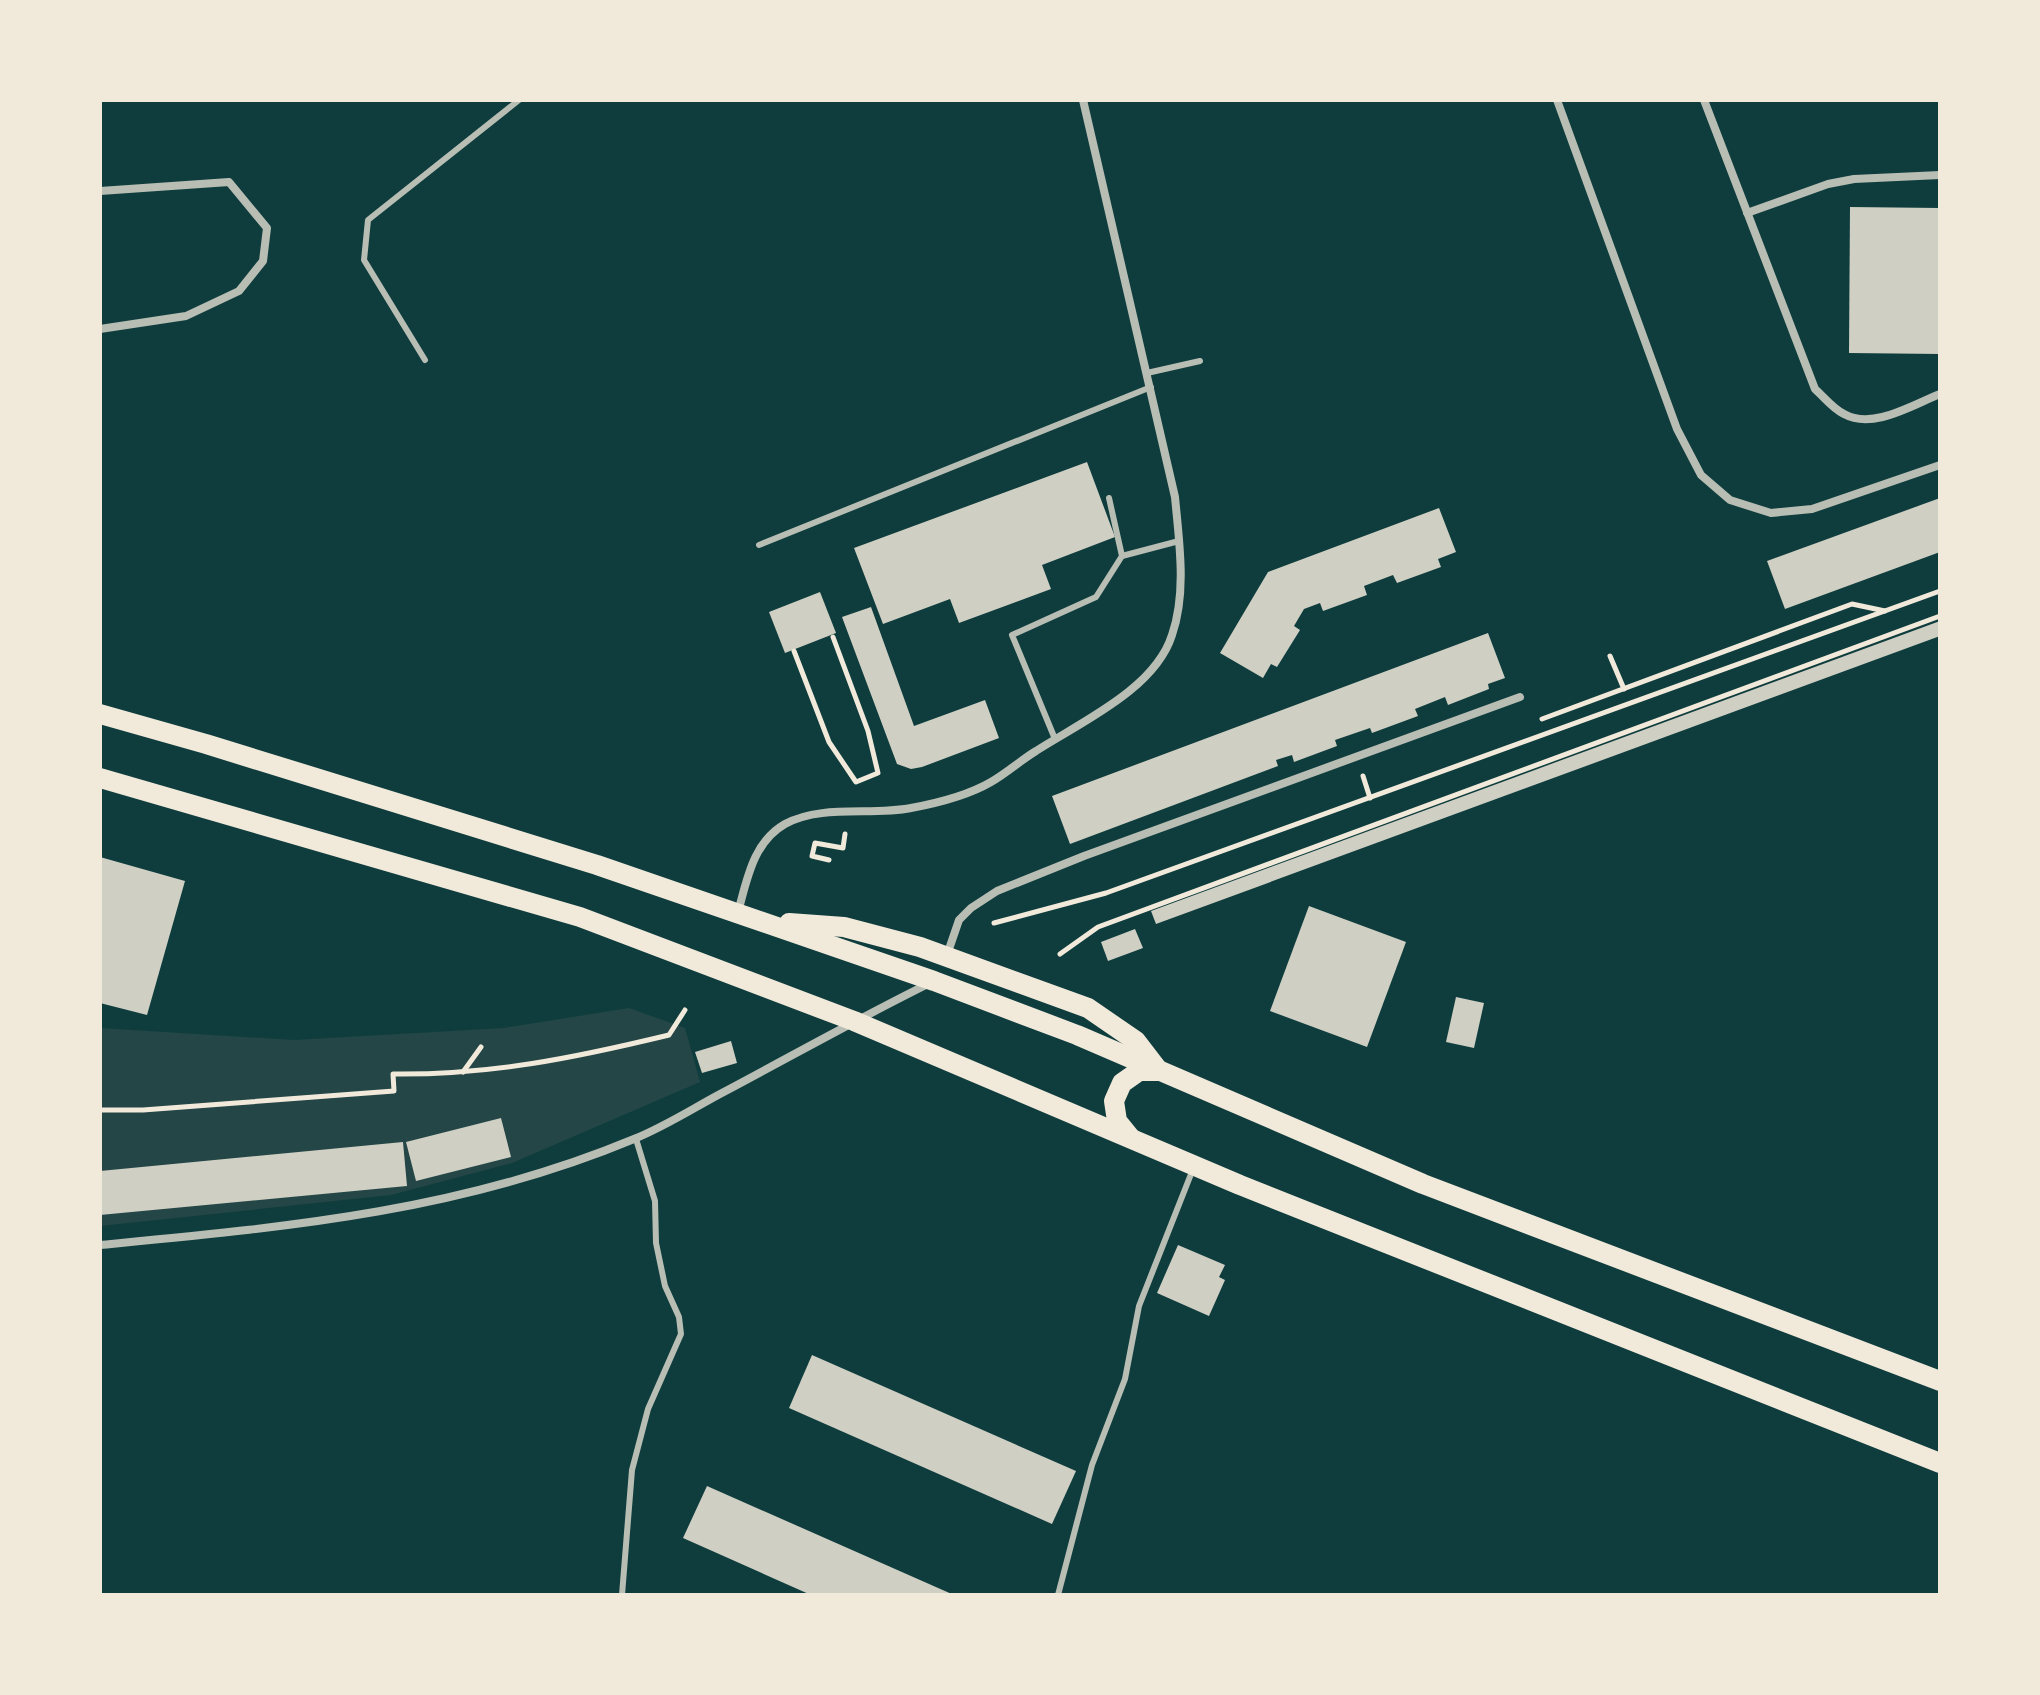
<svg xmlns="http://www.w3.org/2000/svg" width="2040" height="1695" font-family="Roboto,sans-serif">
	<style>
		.green { fill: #244646 }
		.building { fill: #cfcfc3 }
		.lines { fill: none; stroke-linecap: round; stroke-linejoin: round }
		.path { stroke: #f1e9da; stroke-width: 5 }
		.service { stroke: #b8beb3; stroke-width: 6 }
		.minor { stroke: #b8beb3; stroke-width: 8 }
		.primary { stroke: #f1e9da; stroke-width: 20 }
	</style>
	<rect width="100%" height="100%" fill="#0f3d3e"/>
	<!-- green -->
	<path class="green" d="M629,1008L685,1028L700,1082L512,1163L391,1195L100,1226V1028L294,1040L504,1028Z"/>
	<!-- building -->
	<g class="building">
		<path d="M1850,207L1940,208V354L1849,353Z"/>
		<path d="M1087,462L1115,537L1042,565L1051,589L959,623L950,599L883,624L854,548Z"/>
		<path d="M1940,498V552L1785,609L1767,561Z"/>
		<path d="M1439,508L1456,552L1438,559L1441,567L1397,583L1393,575L1364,586L1367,595L1323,611L1320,603L1304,609L1294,626L1300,630L1277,667L1271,664L1263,678L1220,653L1268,572Z"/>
		<path d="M820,592L836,633L785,653L769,612Z"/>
		<path d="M871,607L914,726L985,700L999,738L922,767L911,769L897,764L842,617Z"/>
		<path d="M1940,621V636L1156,924L1151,911Z"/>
		<path d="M1488,633L1505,678L1488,684L1489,689L1448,705L1445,697L1415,709L1418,716L1372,733L1370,728L1335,740L1337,746L1294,762L1292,755L1276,760L1278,766L1070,844L1052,796Z"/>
		<path d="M100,857L185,881L147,1015L100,1003Z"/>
		<path d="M1309,906L1406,942L1367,1047L1270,1011Z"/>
		<path d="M1135,929L1143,948L1108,961L1101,942Z"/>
		<path d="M1456,997L1484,1003L1474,1048L1446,1042Z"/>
		<path d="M731,1041L737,1063L702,1073L695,1052Z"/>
		<path d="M501,1118L511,1157L416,1181L406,1142Z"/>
		<path d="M403,1142L407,1186L100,1215V1171Z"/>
		<path d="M1178,1245L1225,1265L1219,1277L1225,1280L1209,1316L1157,1293Z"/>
		<path d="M812,1355L1076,1471L1052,1524L789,1408Z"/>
		<path d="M707,1486L954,1595H811L683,1538Z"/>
	</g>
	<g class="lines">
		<!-- path -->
		<g class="path">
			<path d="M794,651L829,742L856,782L878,773L868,731L833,637"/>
			<path d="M1610,656L1624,689"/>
			<path d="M1542,719L1852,604L1885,611"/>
			<path d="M1363,776L1370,798"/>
			<path d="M829,860L812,856L815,843L843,848L845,834"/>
			<path d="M994,923L1106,893L1940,591"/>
			<path d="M1060,954L1098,927L1940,616"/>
			<path d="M463,1072L481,1047"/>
			<path d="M100,1110H143L394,1091L393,1074C491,1075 574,1058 669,1035L685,1010"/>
		</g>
		<!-- service -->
		<g class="service">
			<path d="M425,360L364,260L368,220L519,100"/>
			<path d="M1147,373L1200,361"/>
			<path d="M759,545L1151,387"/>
			<path d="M1122,556L1179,541"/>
			<path d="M1055,739L1012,635L1096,597L1122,556L1109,498"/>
			<path d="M622,1595L632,1470L648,1409L681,1334L679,1317L665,1286L656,1243L655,1201L636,1139"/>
			<path d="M1058,1595L1092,1465L1125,1379L1139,1306L1193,1169"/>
		</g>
		<!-- minor -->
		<g class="minor">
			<path d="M1557,100L1677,429L1701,475L1730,500L1771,513L1812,509L1940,465"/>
			<path d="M1704,100L1815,389C1824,397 1833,409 1844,414C1873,430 1912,405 1940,394"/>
			<path d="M100,191L229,182L267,228L263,261L239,291L186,316L100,329"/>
			<path d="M1747,213L1828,184L1854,179L1940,175"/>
			<path d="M738,912C747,880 753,842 785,824C822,804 871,816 911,808C938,803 967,796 991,782C1007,773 1021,760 1036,751C1081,722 1155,689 1172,635C1187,592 1179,541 1175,497L1083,100"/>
			<path d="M947,955L959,920L971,908L997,891L1084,856L1520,697"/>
			<path d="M100,1245C286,1227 459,1212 634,1139C664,1127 692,1109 720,1094C790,1057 859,1018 930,983"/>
		</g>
		<!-- primary -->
		<g class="primary">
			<path d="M100,714L206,744L597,865L934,981L1077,1035L1423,1184L1940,1381"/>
			<path d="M100,778L580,917L854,1021L1240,1185L1940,1463"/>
			<path d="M789,923L844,927L920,947L1088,1008L1136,1041L1156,1067"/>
			<path d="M1130,1137L1117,1121L1114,1101L1122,1083L1139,1071H1158"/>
		</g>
	</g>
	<!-- border -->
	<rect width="2040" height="1695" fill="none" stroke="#f1e9da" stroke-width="204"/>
</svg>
